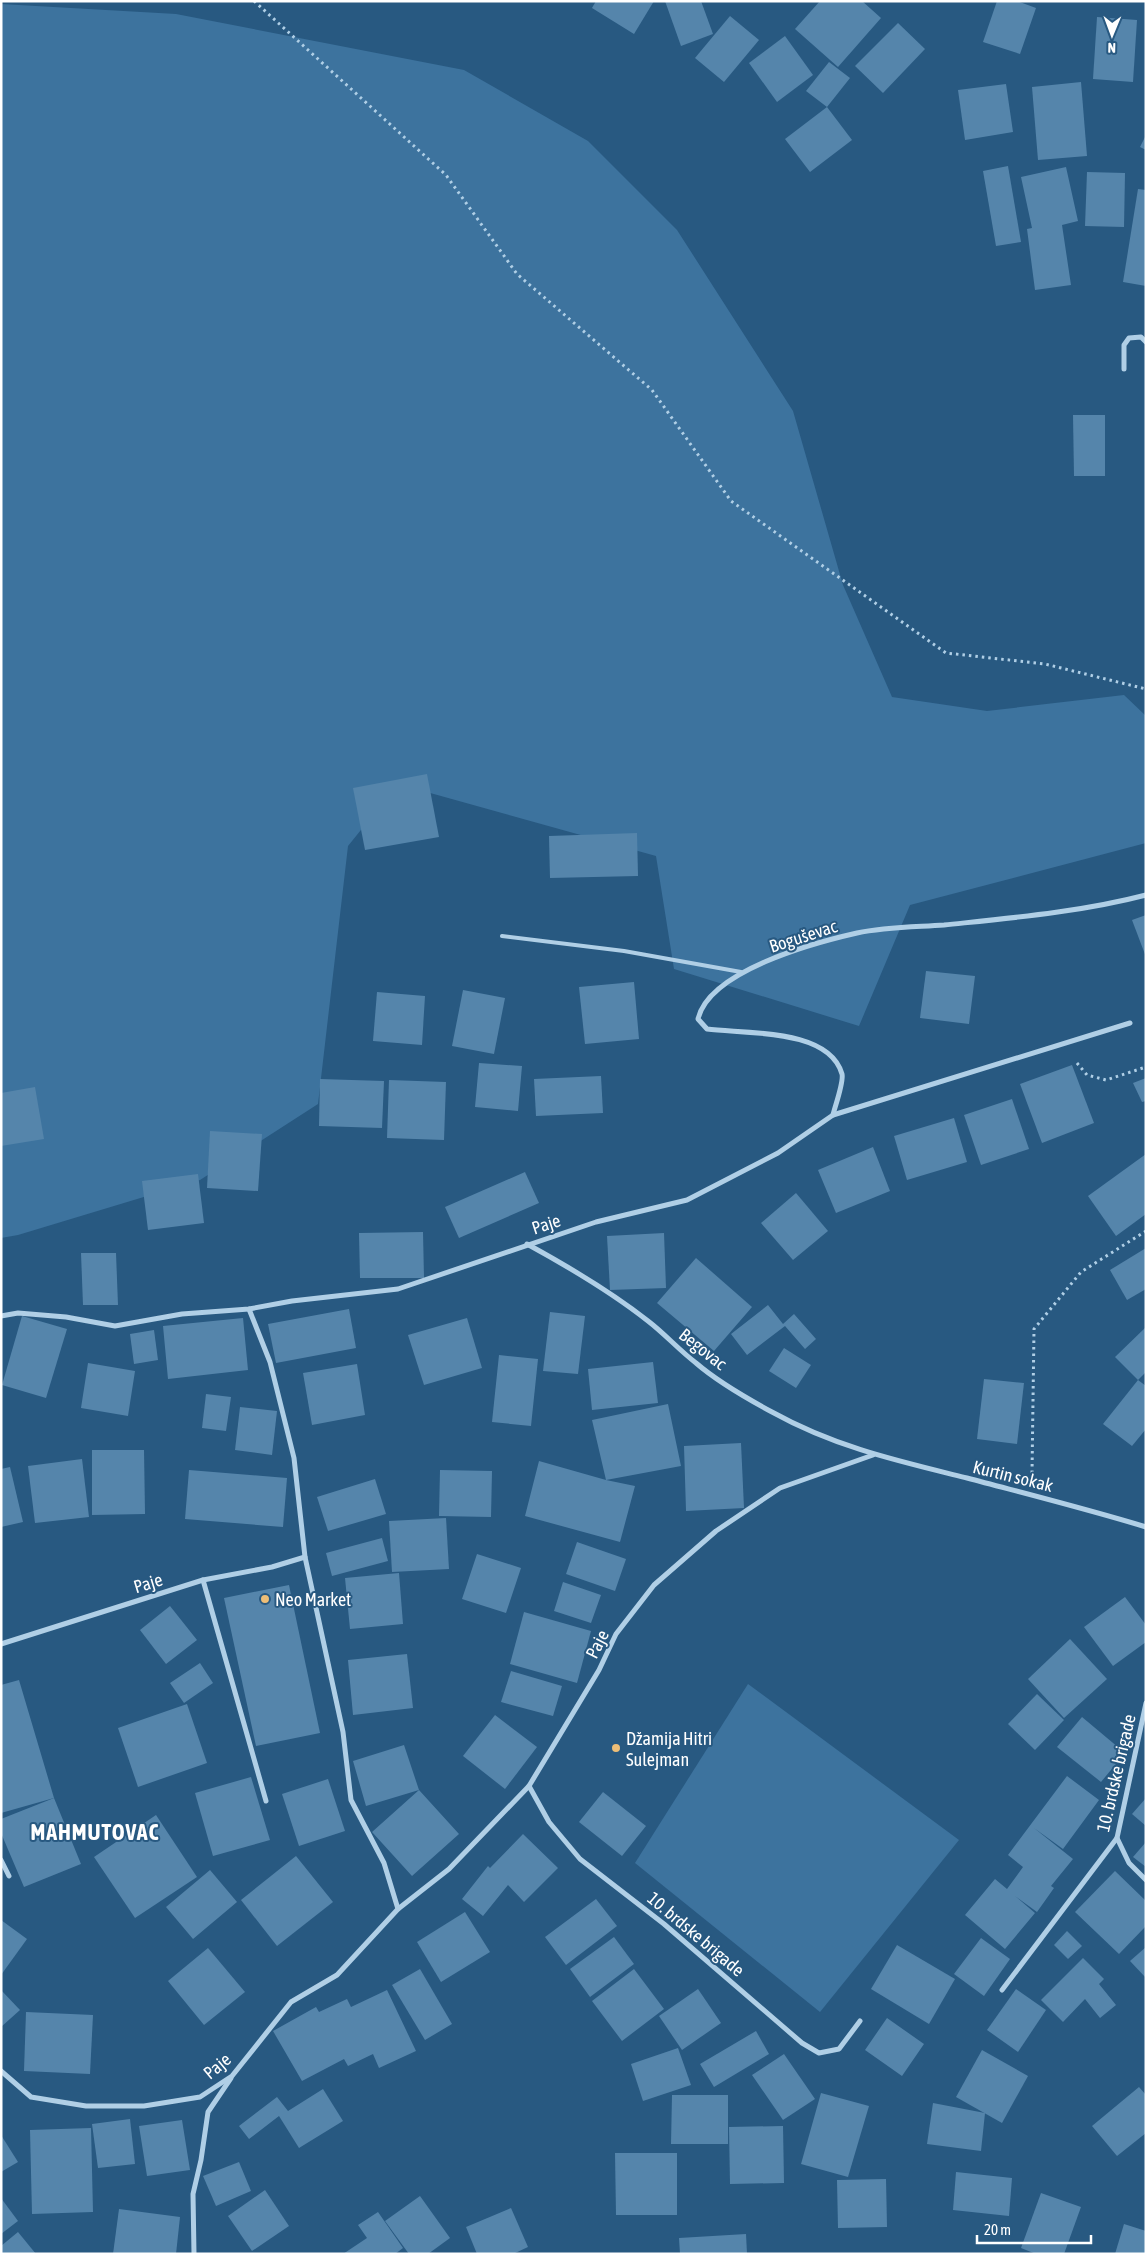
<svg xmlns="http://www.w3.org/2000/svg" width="1147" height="2255" font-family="'Asap Condensed',sans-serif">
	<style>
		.green { fill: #3d739e }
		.building { fill: #5585ab }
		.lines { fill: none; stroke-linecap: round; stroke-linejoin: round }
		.path { stroke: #b0cfe6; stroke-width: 3; stroke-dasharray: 2.5 4; stroke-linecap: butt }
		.lane { stroke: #b0cfe6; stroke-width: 4 }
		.street { stroke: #b0cfe6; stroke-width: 5 }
		.poi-dot { fill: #edbe77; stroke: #285981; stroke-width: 2 }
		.labels { text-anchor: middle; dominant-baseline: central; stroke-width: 4; stroke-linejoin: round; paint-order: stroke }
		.street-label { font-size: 18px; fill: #fff; stroke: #285981 }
		.poi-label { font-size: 18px; fill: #fff; stroke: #285981; text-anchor: start }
		.district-label { font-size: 22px; font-weight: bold; letter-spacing: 1px; fill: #fff; stroke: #285981 }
	</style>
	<rect width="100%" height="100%" fill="#285981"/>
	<!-- green -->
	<g class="green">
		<path d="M1,4L176,14L464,70L588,141L677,230L793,411L843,585L892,697L987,711L1124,695L1146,716V843L910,905L859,1026L674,969L656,856L398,784L348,846L318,1104L200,1180L18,1235L1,1238Z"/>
		<path d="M748,1684L959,1840L820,2012L635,1863Z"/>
	</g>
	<!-- building -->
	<g class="building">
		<path d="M596,1H654L634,34L592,8Z"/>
		<path d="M665,1H701L713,34L681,46Z"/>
		<path d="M820,1H862L881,18L838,67L795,29Z"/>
		<path d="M997,1H1017L1036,8L1020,54L983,42Z"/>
		<path d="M730,16L759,40L724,82L695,58Z"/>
		<path d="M1097,17L1137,20L1133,82L1093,79Z"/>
		<path d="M898,23L925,49L883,93L855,66Z"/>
		<path d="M785,36L813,75L777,102L749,63Z"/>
		<path d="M829,62L850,78L827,107L806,91Z"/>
		<path d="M1081,82L1087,156L1038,160L1032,87Z"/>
		<path d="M1006,84L1013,132L965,140L958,90Z"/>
		<path d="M827,107L852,140L810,172L785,139Z"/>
		<path d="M1146,135V150L1140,147Z"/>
		<path d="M1008,166L1021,242L996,246L983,171Z"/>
		<path d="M1066,167L1078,221L1062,225L1071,285L1035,290L1027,229L1032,228L1021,177Z"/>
		<path d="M1087,172L1125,173L1124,227L1085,226Z"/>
		<path d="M1138,189L1146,190V286L1123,282Z"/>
		<path d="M1073,415H1105V476H1074Z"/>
		<path d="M427,774L439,837L365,850L353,788Z"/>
		<path d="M637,833L638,876L550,878L549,836Z"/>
		<path d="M1146,915V957L1132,920Z"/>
		<path d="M926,971L975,976L969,1024L920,1018Z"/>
		<path d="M634,982L639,1039L585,1044L579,987Z"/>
		<path d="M463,990L505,998L494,1054L452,1046Z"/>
		<path d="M377,992L425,996L422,1045L373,1041Z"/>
		<path d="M479,1063L522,1066L518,1111L475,1107Z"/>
		<path d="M1072,1065L1094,1123L1042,1143L1020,1084Z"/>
		<path d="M601,1076L603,1113L536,1116L534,1079Z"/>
		<path d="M1146,1078V1101L1142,1102L1133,1083Z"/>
		<path d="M320,1079L384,1081L382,1128L319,1126Z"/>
		<path d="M389,1080L446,1082L444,1140L387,1138Z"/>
		<path d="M35,1087L44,1139L1,1146V1093Z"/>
		<path d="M1012,1099L1029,1149L981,1165L964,1115Z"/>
		<path d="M954,1118L967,1162L907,1180L894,1136Z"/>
		<path d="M210,1131L262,1134L258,1191L207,1188Z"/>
		<path d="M873,1147L890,1191L836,1213L818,1170Z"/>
		<path d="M1146,1154V1214L1116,1236L1088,1196Z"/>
		<path d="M525,1172L539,1203L459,1238L445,1207Z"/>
		<path d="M198,1174L204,1223L148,1230L142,1181Z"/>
		<path d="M796,1193L828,1231L793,1260L761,1223Z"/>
		<path d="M423,1232L424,1278H360L359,1233Z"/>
		<path d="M664,1233L666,1288L610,1290L607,1236Z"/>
		<path d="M1146,1248V1289L1127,1300L1110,1270Z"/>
		<path d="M81,1253H116L118,1305H83Z"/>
		<path d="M696,1258L752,1307L714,1351L657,1303Z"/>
		<path d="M768,1305L783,1324L794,1314L816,1339L805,1349L785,1326L747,1355L731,1334Z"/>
		<path d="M349,1309L356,1348L276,1363L268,1324Z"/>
		<path d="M550,1312L585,1316L578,1374L543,1371Z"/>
		<path d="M22,1316L67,1329L46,1398L2,1385Z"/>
		<path d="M243,1318L248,1370L168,1379L163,1326Z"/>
		<path d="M467,1318L482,1368L424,1385L408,1335Z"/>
		<path d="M1146,1327V1372L1138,1380L1115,1357Z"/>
		<path d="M154,1330L158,1360L134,1364L130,1334Z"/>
		<path d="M784,1348L811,1365L796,1388L769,1371Z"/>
		<path d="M499,1355L538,1359L531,1426L492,1422Z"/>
		<path d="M653,1362L658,1403L592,1410L588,1369Z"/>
		<path d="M88,1363L135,1371L128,1416L81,1408Z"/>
		<path d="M357,1364L365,1415L312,1425L303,1373Z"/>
		<path d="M984,1379L1024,1383L1017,1444L977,1439Z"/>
		<path d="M1138,1380L1146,1386V1429L1132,1446L1103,1424Z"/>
		<path d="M206,1394L231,1397L226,1431L202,1428Z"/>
		<path d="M668,1404L681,1466L606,1480L635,1486L620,1542L525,1516L539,1461L606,1480L592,1420Z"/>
		<path d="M240,1407L277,1411L272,1455L235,1450Z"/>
		<path d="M741,1443L744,1508L686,1511L684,1446Z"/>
		<path d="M92,1450H144L145,1514L92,1515Z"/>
		<path d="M82,1459L89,1517L35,1523L28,1466Z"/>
		<path d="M10,1467L23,1522L1,1527V1469Z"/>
		<path d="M189,1470L287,1478L283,1527L185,1519Z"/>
		<path d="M440,1470L492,1471L491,1517L439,1516Z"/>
		<path d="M375,1479L386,1514L328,1531L317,1497Z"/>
		<path d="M446,1518L449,1569L392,1572L389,1521Z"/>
		<path d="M382,1538L388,1561L332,1576L326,1553Z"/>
		<path d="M577,1542L626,1559L615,1591L566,1574Z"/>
		<path d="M477,1554L521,1568L506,1613L462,1599Z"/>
		<path d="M399,1573L403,1624L350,1629L345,1578Z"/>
		<path d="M563,1582L601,1595L591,1623L554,1611Z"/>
		<path d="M289,1585L320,1733L256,1746L224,1598Z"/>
		<path d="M1125,1597L1146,1625V1642L1113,1666L1084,1627Z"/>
		<path d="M170,1606L197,1640L166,1664L140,1630Z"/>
		<path d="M524,1612L591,1631L577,1683L510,1664Z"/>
		<path d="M1070,1639L1107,1679L1064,1718L1028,1679Z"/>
		<path d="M407,1654L413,1708L353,1715L348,1660Z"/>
		<path d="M200,1663L213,1683L184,1703L170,1683Z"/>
		<path d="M511,1671L562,1686L553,1716L501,1702Z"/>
		<path d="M19,1680L54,1798L81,1864L24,1887L1,1833V1819L54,1798L1,1813V1685Z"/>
		<path d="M1037,1694L1064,1720L1035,1750L1008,1724Z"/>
		<path d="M187,1704L207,1763L138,1787L118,1728Z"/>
		<path d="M495,1715L537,1747L505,1789L463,1756Z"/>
		<path d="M1082,1717L1125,1753L1101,1782L1057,1747Z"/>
		<path d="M404,1745L419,1790L459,1834L412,1876L372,1832L419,1790L366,1806L353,1761Z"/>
		<path d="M1067,1776L1099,1800L1063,1849L1034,1828L1073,1859L1051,1886L1054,1888L1037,1912L1015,1896L1035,1913L1005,1949L965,1915L995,1879L1007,1889L1023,1867L1008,1855Z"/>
		<path d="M251,1777L270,1840L213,1856L195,1793Z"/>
		<path d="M328,1779L345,1831L299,1846L282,1794Z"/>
		<path d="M603,1792L646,1826L622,1856L579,1822Z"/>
		<path d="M1146,1798V1826L1132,1814Z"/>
		<path d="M156,1815L197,1877L135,1918L94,1857Z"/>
		<path d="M523,1834L558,1868L524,1902L508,1885L483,1916L462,1899L488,1866L490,1868Z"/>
		<path d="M1146,1842V1867L1133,1857Z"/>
		<path d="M296,1856L333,1902L277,1946L241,1900Z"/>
		<path d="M210,1870L237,1902L193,1939L166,1907Z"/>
		<path d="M1115,1871L1146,1901V1926L1119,1954L1075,1912Z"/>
		<path d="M596,1899L617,1926L566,1965L545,1937Z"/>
		<path d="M465,1912L490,1952L441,1982L417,1942Z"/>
		<path d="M1,1920L27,1939L1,1975Z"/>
		<path d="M1067,1931L1082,1946L1068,1959L1054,1945Z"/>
		<path d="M614,1937L634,1964L590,1997L570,1969Z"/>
		<path d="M981,1938L1010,1959L984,1996L954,1974Z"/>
		<path d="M897,1945L955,1979L929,2024L871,1989Z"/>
		<path d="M1146,1947V1978L1130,1961Z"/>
		<path d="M208,1948L245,1992L204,2025L168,1981Z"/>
		<path d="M1083,1958L1104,1979L1099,1984L1116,2005L1100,2018L1085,1999L1063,2022L1041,2000Z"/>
		<path d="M420,1969L452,2024L425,2040L392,1985Z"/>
		<path d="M634,1969L664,2009L622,2041L592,2001Z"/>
		<path d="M698,1989L721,2023L682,2050L659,2016Z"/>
		<path d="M1016,1989L1046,2010L1018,2052L987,2030Z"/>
		<path d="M1,1990L20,2010L1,2027Z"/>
		<path d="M387,1990L416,2051L379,2068L373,2054L348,2066L344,2059L302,2081L273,2031L316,2007L319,2012L347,1999L351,2007Z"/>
		<path d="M26,2012L93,2015L90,2074L24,2071Z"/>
		<path d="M887,2018L924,2044L902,2076L865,2050Z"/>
		<path d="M756,2031L769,2054L714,2087L700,2064Z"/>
		<path d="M678,2048L691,2085L643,2101L631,2064Z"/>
		<path d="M982,2050L1028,2076L1002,2123L956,2097Z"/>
		<path d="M784,2054L815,2099L783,2120L752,2075Z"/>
		<path d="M1139,2087L1146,2095V2133L1117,2156L1092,2126Z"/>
		<path d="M323,2089L343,2121L299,2148L279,2116L249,2139L239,2126L277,2097L288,2111Z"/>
		<path d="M821,2093L869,2106L848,2177L801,2164Z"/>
		<path d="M672,2095H728V2144H671Z"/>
		<path d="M933,2103L985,2113L981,2151L927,2144Z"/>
		<path d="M130,2119L135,2164L98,2168L92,2124Z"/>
		<path d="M182,2120L190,2170L147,2176L139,2126Z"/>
		<path d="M783,2126L784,2183L730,2184L729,2127Z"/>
		<path d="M91,2128L93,2212L32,2214L30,2130Z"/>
		<path d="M1,2135L18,2162L1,2172Z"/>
		<path d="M615,2153H677V2215H616Z"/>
		<path d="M239,2162L251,2191L216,2206L203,2176Z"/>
		<path d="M956,2172L1012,2178L1009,2216L953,2210Z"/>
		<path d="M886,2179L887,2227L838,2228L837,2180Z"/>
		<path d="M265,2190L289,2226L252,2251L228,2216Z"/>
		<path d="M1041,2193L1081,2207L1064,2254H1036L1021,2248Z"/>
		<path d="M420,2196L450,2238L428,2254H409L385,2221Z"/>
		<path d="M1,2198L18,2221L1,2234Z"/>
		<path d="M511,2208L528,2247L513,2254H477L466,2227Z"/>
		<path d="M119,2209L180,2217L176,2254H113Z"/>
		<path d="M378,2212L403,2248L395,2254H343L367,2238L358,2225Z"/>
		<path d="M1124,2224L1146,2231V2254H1115Z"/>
		<path d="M18,2232L36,2254H1V2246Z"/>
		<path d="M746,2234L747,2254H680L679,2238Z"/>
	</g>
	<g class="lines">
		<!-- path -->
		<g class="path">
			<path d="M254,1L446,175L517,274L652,390L731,501L946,653L1045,664L1146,689"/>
			<path d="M1077,1063L1087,1075L1106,1080L1146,1067"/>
			<path d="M1032,1473L1034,1329L1081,1272L1146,1231"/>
		</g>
		<!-- lane -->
		<path class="lane" d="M502,936L624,951L741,972"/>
		<!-- street -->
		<g class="street">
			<path d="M1124,369V345L1129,338L1141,337L1146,342"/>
			<path d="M833,1115C835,1106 844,1082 842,1074C829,1028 745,1034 707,1029L698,1019C709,971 813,943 857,933C885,927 916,927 944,925C1011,918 1081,912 1146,895"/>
			<path d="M527,1244C569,1267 610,1291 648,1321C665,1334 679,1350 696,1363C718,1382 746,1398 772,1412C835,1447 898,1461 967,1478C1027,1494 1087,1509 1146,1527"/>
			<path d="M249,1309L270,1362L294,1458L305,1557L343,1732L351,1800L384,1863L398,1909"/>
			<path d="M1,1316L18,1313L66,1317L115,1326L182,1314L249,1309L292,1301L398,1289L596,1222L687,1200L778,1153L833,1115L1130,1023"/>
			<path d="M203,1580L266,1801"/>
			<path d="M1,1644L203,1580L272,1567L305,1557"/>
			<path d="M529,1786L549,1822L580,1859L664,1924L802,2043L819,2053L839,2049L860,2021"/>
			<path d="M1117,1838L1129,1863L1146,1880"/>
			<path d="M1,1860L9,1876"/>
			<path d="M1002,1990L1117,1838L1146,1703"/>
			<path d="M1,2071L31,2097L86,2106H144L200,2097L232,2076L291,2002L337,1975L398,1909L449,1869L529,1786L599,1670L616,1634L654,1585L716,1531L780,1488L873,1455"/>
			<path d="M194,2254L193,2194L201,2160L208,2112L231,2078"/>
		</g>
	</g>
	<!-- markers -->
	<g class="poi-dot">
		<circle cx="265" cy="1599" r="5"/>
		<circle cx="616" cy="1748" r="5"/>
	</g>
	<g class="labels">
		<!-- street labels -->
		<g class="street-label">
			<text transform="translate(803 936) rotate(-18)">Boguševac</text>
			<text transform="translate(546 1224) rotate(-18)">Paje</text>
			<text transform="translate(703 1349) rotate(38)">Begovac</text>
			<text transform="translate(1013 1476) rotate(14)">Kurtin sokak</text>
			<text transform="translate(148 1583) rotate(-17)">Paje</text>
			<text transform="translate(597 1644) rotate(-63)">Paje</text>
			<text transform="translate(1116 1773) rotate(-77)">10. brdske brigade</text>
			<text transform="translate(696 1934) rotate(40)">10. brdske brigade</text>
			<text transform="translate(217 2066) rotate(-40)">Paje</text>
		</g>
		<!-- poi labels -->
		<g class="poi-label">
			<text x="275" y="1599">Neo Market</text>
			<text x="626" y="1738">Džamija Hitri<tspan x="626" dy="21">Sulejman</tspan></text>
		</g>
		<!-- district labels -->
		<g class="district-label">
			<text x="95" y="1832">MAHMUTOVAC</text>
		</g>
	</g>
	<!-- border -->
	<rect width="1147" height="2255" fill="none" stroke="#ffffff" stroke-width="5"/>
	<!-- north arrow -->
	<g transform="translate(1112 35) rotate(181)" stroke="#285981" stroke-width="4" paint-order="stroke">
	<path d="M0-4L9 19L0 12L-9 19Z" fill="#ffffff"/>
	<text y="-8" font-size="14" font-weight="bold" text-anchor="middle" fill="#ffffff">N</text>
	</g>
	<!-- scale -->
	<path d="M977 2235v8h114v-8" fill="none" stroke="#ffffff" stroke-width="2.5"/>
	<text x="984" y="2235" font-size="15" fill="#ffffff" stroke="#285981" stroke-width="4" paint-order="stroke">20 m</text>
</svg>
